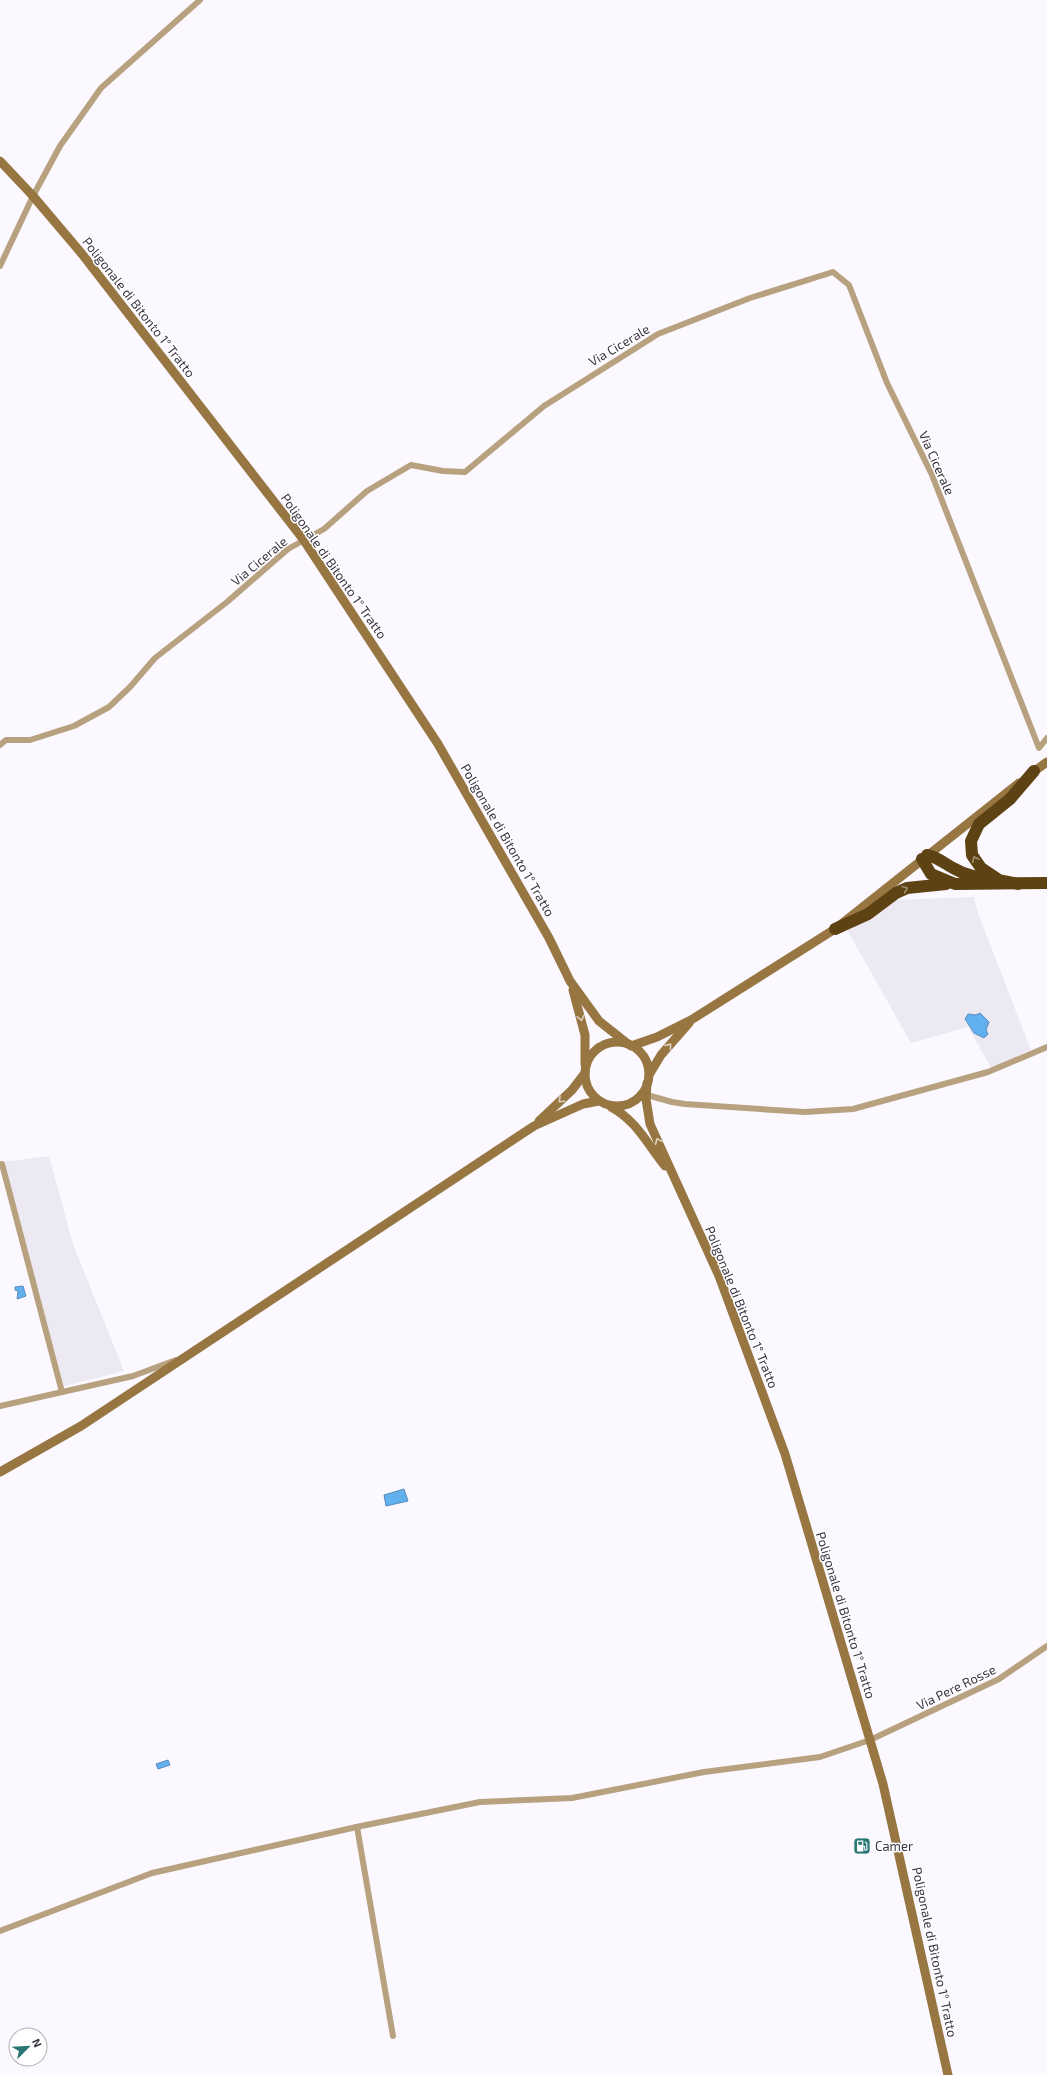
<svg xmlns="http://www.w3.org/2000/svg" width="1047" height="2075" font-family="'Exo 2',sans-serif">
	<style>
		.built { fill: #ede9f2 }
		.water { fill: #63b0ef; stroke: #578bbb }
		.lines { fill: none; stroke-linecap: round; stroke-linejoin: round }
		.minor { stroke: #b8a17f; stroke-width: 6 }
		.secondary { stroke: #977642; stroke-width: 9 }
		.motorway { stroke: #5d4213; stroke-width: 12 }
		.oneway { stroke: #9e8e71 }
		.oneway2 { stroke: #dbcfbd }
		.labels { text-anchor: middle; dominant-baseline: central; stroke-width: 3; stroke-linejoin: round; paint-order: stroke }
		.street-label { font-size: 13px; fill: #3c3643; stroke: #fff }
		.poi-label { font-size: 13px; fill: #3c3643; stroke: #fff; text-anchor: start }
	</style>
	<rect width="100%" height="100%" fill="#fbf8ff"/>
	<!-- built -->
	<g class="built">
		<path d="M974,897L978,913L1031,1050L991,1068L968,1027L911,1043L847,930L892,900Z"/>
		<path d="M49,1156L73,1244L124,1371L64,1386L3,1162Z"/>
	</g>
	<!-- water -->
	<g class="water">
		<path d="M980,1013L989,1022L986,1030L988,1034L984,1038L974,1033L965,1019L968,1014L976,1015Z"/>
		<path d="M23,1286L26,1296L17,1299L18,1291L15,1290V1287Z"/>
		<path d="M404,1489L408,1501L386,1506L384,1495Z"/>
		<path d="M168,1760L170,1765L158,1769L156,1764Z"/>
	</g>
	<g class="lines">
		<!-- minor -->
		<g class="minor">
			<path d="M0,266L33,196L60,146L101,88L200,0"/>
			<path d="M0,745L6,740H30L74,726L109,707L130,687L155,658L227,602L288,549L324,529L367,491L411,465L443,471L465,472L544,406L658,334L750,298L833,272L849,285L887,383L932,475L1039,748L1047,738"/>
			<path d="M647,1095L672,1102L685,1104L805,1112L853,1109L988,1072L1047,1047"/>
			<path d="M2,1164L62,1392"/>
			<path d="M0,1406L133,1376L176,1360"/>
			<path d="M357,1827L393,2036"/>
			<path d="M0,1931L152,1873L361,1826L480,1802L572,1798L704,1772L820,1757L870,1740L999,1679L1047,1646"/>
		</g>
		<!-- secondary -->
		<g class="secondary">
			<path d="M0,161L33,196L82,254L303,539L438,744L549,938L570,981L599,1021L628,1044"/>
			<path d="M1029,775L1047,762"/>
			<path d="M573,990L585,1035V1064"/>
			<circle cx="617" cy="1074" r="32"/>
			<path d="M631,1046L657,1037L691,1020L835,929L1019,783"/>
			<path d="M649,1075L661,1055L689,1023"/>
			<path d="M647,1083L646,1099L650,1124L719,1276L785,1454L883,1784L948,2075"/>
			<path d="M611,1107C636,1120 648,1145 665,1166"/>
			<path d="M539,1121L572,1090L585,1073"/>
			<path d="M0,1472L81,1426L534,1126L583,1104L599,1101"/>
		</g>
		<!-- motorway -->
		<g class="motorway">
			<path d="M927,855C937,857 944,863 953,868C965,875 980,878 993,879"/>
			<path d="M922,859L931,874L955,884L1047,883"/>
			<path d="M1018,884L999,880L981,868L972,855L971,841L979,824L1010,799L1034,771"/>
			<path d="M835,929L868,914L896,893L907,888L946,884"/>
		</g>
	</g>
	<!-- one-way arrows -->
	<defs><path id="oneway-chevron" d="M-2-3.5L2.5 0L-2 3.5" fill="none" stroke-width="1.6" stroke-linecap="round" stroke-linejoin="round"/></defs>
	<g class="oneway">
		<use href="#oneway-chevron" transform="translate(975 859) rotate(-116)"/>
		<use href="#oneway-chevron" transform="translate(905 889) rotate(-21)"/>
	</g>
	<g class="oneway2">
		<use href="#oneway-chevron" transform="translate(581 1018) rotate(76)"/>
		<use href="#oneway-chevron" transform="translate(669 1046) rotate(-51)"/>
		<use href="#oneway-chevron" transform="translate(561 1100) rotate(137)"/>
		<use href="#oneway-chevron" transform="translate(658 1141) rotate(-114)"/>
	</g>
	<!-- icons -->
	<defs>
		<g id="fuel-square" transform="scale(0.9)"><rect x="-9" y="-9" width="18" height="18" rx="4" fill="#2b7574" stroke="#fff"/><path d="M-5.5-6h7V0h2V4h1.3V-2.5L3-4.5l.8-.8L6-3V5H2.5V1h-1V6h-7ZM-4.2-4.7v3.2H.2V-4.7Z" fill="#fff"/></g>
	</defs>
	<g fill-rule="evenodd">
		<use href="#fuel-square" x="862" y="1846"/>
	</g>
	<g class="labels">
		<!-- street labels -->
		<g class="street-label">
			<text transform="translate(139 307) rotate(52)">Poligonale di Bitonto 1° Tratto</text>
			<text transform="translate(619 345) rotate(-31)">Via Cicerale</text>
			<text transform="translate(937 463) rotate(66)">Via Cicerale</text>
			<text transform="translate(259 561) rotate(-40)">Via Cicerale</text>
			<text transform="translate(334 566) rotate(55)">Poligonale di Bitonto 1° Tratto</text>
			<text transform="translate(508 840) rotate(60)">Poligonale di Bitonto 1° Tratto</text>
			<text transform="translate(742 1307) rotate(68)">Poligonale di Bitonto 1° Tratto</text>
			<text transform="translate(846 1615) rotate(73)">Poligonale di Bitonto 1° Tratto</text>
			<text transform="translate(956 1687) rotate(-26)">Via Pere Rosse</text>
			<text transform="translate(935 1952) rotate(78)">Poligonale di Bitonto 1° Tratto</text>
		</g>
		<!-- poi labels -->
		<g class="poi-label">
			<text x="875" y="1846">Camer</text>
		</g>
	</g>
	<!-- north arrow -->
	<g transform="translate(28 2047) rotate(66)"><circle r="19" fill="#ffffff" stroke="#b1afb4"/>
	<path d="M0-3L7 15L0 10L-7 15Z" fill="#2b7574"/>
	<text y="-6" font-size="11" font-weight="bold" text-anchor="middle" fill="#3c3643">N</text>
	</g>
</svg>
